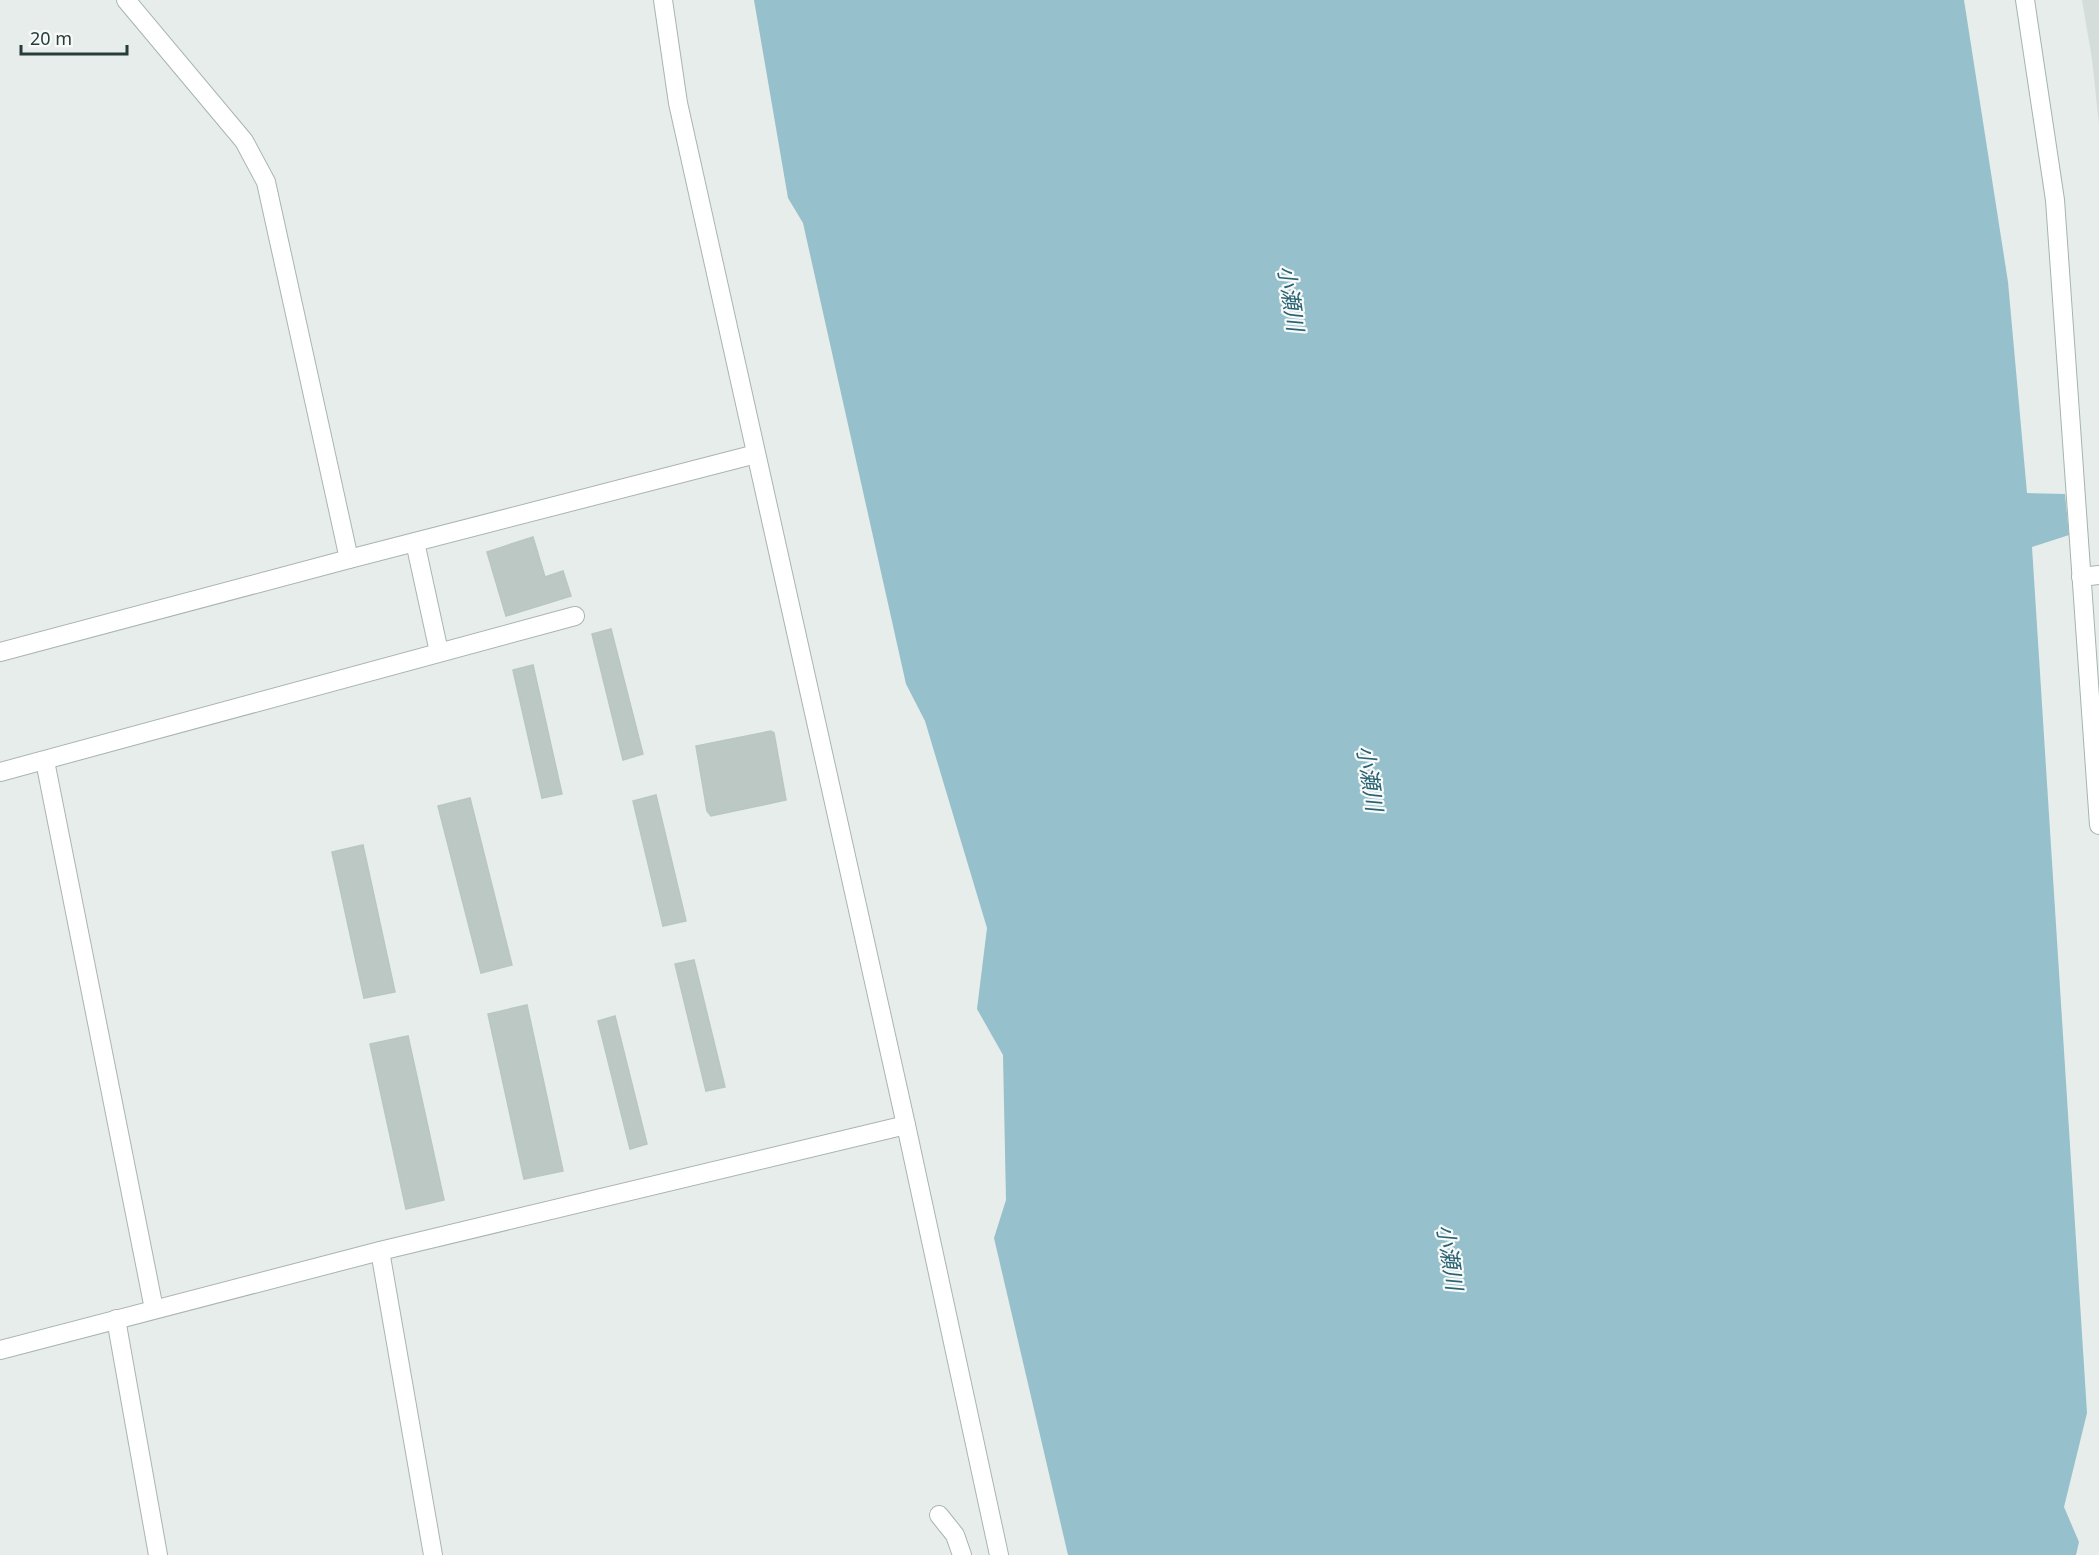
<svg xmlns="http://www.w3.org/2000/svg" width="2099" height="1555" font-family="'Noto Sans','Noto Sans JP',sans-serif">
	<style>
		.built { fill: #d5ddda }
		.water { fill: #96c0cb }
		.building { fill: #bcc8c4; stroke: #b9c6c2; stroke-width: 1.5 }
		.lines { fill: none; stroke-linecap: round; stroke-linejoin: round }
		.lane-casing { stroke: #a9b5b1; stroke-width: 20 }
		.street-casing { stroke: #a9b5b1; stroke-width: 20 }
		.secondary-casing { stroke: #a3b5af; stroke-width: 20 }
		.lane { stroke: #fff; stroke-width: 18 }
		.street { stroke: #fff; stroke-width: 18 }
		.secondary { stroke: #fff; stroke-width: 18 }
		.labels { text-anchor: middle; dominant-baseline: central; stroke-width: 4.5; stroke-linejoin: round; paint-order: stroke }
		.water-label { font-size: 22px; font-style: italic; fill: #286273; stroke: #f7faf8 }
	</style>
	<rect width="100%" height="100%" fill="#e6edea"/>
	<!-- built -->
	<path class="built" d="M2082,0H2099V124L2092,59Z"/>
	<!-- water -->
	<path class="water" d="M754,0H1964L2008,282L2027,493L2065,494L2069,535L2032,547L2087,1413L2064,1507L2079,1542L2076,1555H1068L994,1238L1006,1200L1003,1055L977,1009L987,928L925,721L906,684L803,223L788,198Z"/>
	<!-- building -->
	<g class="building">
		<path d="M533,537L545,577L563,571L571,596L506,616L487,552Z"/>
		<path d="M611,629L643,754L623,760L592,634Z"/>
		<path d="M533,665L562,794L542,798L513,670Z"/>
		<path d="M771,731L774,733L786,800L711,816L707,811L696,746Z"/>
		<path d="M656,795L686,921L663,926L633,801Z"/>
		<path d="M470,798L512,965L481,973L438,806Z"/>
		<path d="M363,845L395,992L364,998L332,852Z"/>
		<path d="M694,960L725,1087L706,1091L675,964Z"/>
		<path d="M527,1005L563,1171L524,1179L488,1014Z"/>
		<path d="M615,1016L647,1144L630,1149L598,1021Z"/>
		<path d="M408,1036L444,1200L406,1209L370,1044Z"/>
	</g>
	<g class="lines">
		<!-- lane casing -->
		<g class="lane-casing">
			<path id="lane" d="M939,1515L955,1535L962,1555"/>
		</g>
		<!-- street casing -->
		<g class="street-casing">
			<g id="street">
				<path d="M126,0L244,141L266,182L349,559"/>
				<path d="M663,0L678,103L906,1125L999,1555"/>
				<path d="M415,542L439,652"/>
				<path d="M2081,577L2099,575"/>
				<path d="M0,652L349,559L756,454"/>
				<path d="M45,761L154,1309"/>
				<path d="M0,772L575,616"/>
				<path d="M380,1251L433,1555"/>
				<path d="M116,1319L158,1555"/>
				<path d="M0,1350L380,1251L906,1125"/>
			</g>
		</g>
		<!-- secondary casing -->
		<g class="secondary-casing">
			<path id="secondary" d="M2025,0L2055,200L2099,825"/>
		</g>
		<!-- lane -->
		<use href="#lane" class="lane"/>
		<!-- street -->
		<use href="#street" class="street"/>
		<!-- secondary -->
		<use href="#secondary" class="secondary"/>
	</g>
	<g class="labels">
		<!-- water labels -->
		<g class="water-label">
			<text transform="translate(1292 298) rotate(81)">小瀬川</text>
			<text transform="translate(1371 778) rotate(81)">小瀬川</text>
			<text transform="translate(1451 1257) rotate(81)">小瀬川</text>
		</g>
	</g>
	<!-- scale -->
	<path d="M21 45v9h106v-9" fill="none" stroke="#273d39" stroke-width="3"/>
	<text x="30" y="45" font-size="18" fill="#273d39" stroke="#f7faf8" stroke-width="4.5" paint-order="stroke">20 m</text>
</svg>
